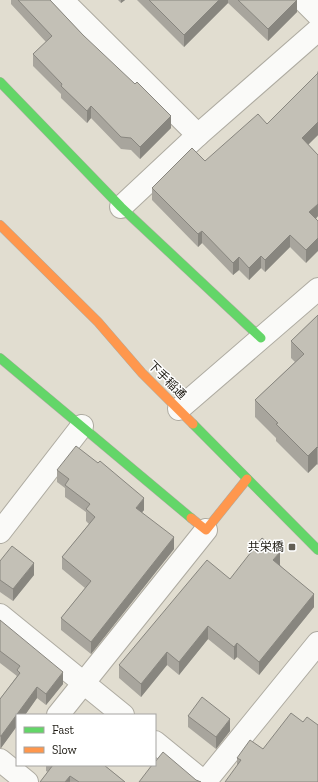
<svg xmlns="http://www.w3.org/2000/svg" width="318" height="782" font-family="'Zilla Slab','Noto Sans JP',serif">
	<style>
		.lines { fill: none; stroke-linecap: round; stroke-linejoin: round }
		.street-casing { stroke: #aeaba1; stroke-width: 24 }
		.fast-casing { stroke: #aeaba1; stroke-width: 10 }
		.slow-casing { stroke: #aeaba1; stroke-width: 10 }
		.street { stroke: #fafaf8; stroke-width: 22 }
		.fast { stroke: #63d668; stroke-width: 9 }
		.slow { stroke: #ff974d; stroke-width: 9 }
		.wall { fill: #a8a59d }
		.shaded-wall { fill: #88867f }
		.building { fill: #c3c0b6; stroke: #88867f }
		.poi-dot { fill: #625f55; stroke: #fff; stroke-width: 1.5 }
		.labels { text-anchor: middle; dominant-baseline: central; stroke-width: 3; stroke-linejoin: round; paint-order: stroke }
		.street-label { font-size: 12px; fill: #1e1b13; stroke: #fff }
		.poi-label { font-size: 12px; fill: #1e1b13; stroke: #fff; text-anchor: end }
	</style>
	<rect width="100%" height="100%" fill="#e1ddd0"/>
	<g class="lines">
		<!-- street casing -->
		<g class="street-casing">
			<g id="street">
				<path d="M62,0L198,135"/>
				<path d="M303,0L318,15"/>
				<path d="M121,207L198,135L318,30"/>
				<path d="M179,409L318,289"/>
				<path d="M0,532L82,426"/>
				<path d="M0,615L123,715"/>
				<path d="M58,715L206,530"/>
				<path d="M155,742L204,782"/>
				<path d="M0,760L27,782"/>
				<path d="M205,782L318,643"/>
			</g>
		</g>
		<!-- fast casing -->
		<g class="fast-casing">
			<g id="fast">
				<path d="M0,82L121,207L261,338"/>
				<path d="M0,358L191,518"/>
				<path d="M193,424L318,550"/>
			</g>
		</g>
		<!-- slow casing -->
		<g class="slow-casing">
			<g id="slow">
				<path d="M0,225L98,322L142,373L193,424"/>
				<path d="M191,518L206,530L247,479"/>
			</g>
		</g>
		<!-- street -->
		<use href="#street" class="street"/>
		<!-- fast -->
		<use href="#fast" class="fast"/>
		<!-- slow -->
		<use href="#slow" class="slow"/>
	</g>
	<!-- wall -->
	<g class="wall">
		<path d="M11,0H50L171,128L140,159L131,150L121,149L91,118L87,123L61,98V94L33,66V54L46,42L11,4Z"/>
		<path d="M118,0H125L121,3Z"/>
		<path d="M137,0H297V12L268,41L228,3L184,47Z"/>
		<path d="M318,71V135L308,144L318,155V216L316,219L306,263L290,247L265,272L261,268L249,280L239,270L233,275L202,243L198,247L152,200V188L205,161L267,124L317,75V72Z"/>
		<path d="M318,315V465L317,464L308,473L276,441V438L255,417V400L295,362L291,358V341Z"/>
		<path d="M57,470L144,510L142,512L174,549L91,654L61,630V618L85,588L62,569V557L89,524L86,521V512L65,497V488L57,482Z"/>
		<path d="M0,561L34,575L13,601L0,592Z"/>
		<path d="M280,565L314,607L259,675L237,657L234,660L208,639L179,675L167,665L141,697L119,678V665L230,579Z"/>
		<path d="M0,620L63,684L46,705L37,698L25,715H17V726L1,748H0V699L17,676L0,663Z"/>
		<path d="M188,716L230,731L216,749L188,727Z"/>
		<path d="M303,722L318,725L237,766V758L263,749Z"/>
		<path d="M46,765H104L125,782H40L48,772L46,771Z"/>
	</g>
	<!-- shaded-wall -->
	<g class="shaded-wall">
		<path d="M121,0H125L121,3Z"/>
		<path d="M219,0H228V3L184,47V35Z"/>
		<path d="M297,0V12L268,41V29Z"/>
		<path d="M91,106V118L87,123V111Z"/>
		<path d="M171,116V128L140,159V147Z"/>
		<path d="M318,122V135L302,151V138Z"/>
		<path d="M318,204V216L309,225V212Z"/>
		<path d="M202,231V243L198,247V234Z"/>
		<path d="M290,235V247L265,272V260Z"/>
		<path d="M318,238V251L306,263V250Z"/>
		<path d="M261,256V268L249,280V268Z"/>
		<path d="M239,257V270L233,275V263Z"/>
		<path d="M317,447V464L308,473V456Z"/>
		<path d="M144,498V510L136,519V508Z"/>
		<path d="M174,537V549L91,654V642Z"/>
		<path d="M280,552V565L273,573V560Z"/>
		<path d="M34,563V575L13,601V589Z"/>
		<path d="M314,594V607L259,675V662Z"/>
		<path d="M208,626V639L179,675V662Z"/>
		<path d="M237,643V657L234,660V647Z"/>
		<path d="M167,652V665L141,697V684Z"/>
		<path d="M63,672V684L46,705V694Z"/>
		<path d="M37,687V698L25,715H17V726L1,748V736Z"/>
		<path d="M230,719V731L216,749V737Z"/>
		<path d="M70,776V782H65Z"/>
	</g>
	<!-- building -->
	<g class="building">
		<path d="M18,0H50L83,35L135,84L137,82L171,116L140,147L131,138L121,137L91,106L87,111L61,86L62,84L33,54L52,36Z"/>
		<path d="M149,0H219L184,35Z"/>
		<path d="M238,0H297L268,29Z"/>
		<path d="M318,73V122L302,138L318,155V204L309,212L318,221V238L306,250L290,235L265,260L261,256L249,268L239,257L233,263L202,231L198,234L152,188L192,148L205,161L258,114L267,124Z"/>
		<path d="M318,315V448L317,447L308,456L276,424L278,423L255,400L304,354L291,341Z"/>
		<path d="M76,446L98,463L100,461L144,498L136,508L174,537L91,642L61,618L91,581L62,557L95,517L86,509L90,504L65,485L69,479L57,470Z"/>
		<path d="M262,538L280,552L273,560L314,594L259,662L237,643L234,647L208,626L179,662L167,652L141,684L119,665L207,560L230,579Z"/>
		<path d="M12,546L34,563L13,589L0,580V561Z"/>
		<path d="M0,620L63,672L46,694L37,687L1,736H0V699L20,673L17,670L20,666L0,651Z"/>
		<path d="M202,697L230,719L216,737L188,716Z"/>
		<path d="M291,713L303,722L307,717L318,725V782H225L241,760L237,758L250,740L263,749Z"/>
		<path d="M163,752L196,780L201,782H139L152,765H155V762Z"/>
		<path d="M53,765H104L125,782H79L70,776L65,782H40Z"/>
	</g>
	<!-- markers -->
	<rect class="poi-dot" x="288" y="543" width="8" height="8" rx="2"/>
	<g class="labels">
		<!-- street labels -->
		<g class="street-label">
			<text transform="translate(167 380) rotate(45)">下手稲通</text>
		</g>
		<!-- poi labels -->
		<g class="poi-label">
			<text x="284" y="547">共栄橋</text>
		</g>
	</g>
	<!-- legend -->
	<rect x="16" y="714" width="140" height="52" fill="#ffffff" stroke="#a5a4a1"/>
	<rect x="24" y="727" width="20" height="6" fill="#63d668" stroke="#a5a4a1"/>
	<text x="52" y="734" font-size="12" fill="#1e1b13">Fast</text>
	<rect x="24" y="747" width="20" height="6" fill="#ff974d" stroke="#a5a4a1"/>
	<text x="52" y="754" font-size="12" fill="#1e1b13">Slow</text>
</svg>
